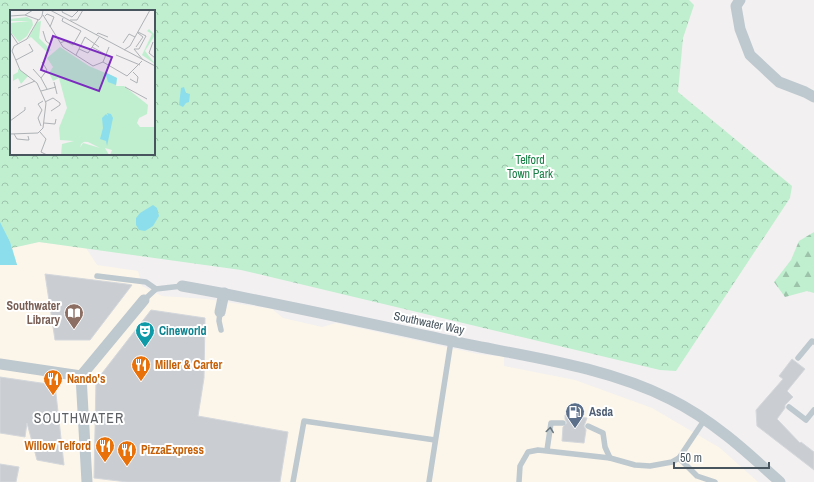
<svg xmlns="http://www.w3.org/2000/svg" width="814" height="482" font-family="'Archivo Narrow',sans-serif">
	<style>
		.commercial { fill: #fcf6ea }
		.forest { fill: url(#forest-firs) }
		.park { fill: url(#park-crowns); fill-rule: evenodd }
		.water { fill: #8ddeec }
		.building { fill: #caced3; stroke: #d4d7db }
		.lines { fill: none; stroke-linecap: round; stroke-linejoin: round }
		.lane { stroke: #bec8cf; stroke-width: 5.5 }
		.street { stroke: #bec8cf; stroke-width: 11 }
		.oneway { stroke: #6b7880 }
		.labels { text-anchor: middle; dominant-baseline: central; stroke-width: 4; stroke-linejoin: round; paint-order: stroke }
		.park-label { font-size: 12px; fill: #188046; stroke: #fff }
		.education-label { font-size: 12px; font-weight: bold; fill: #785e54; stroke: #fff; text-anchor: end }
		.street-label { font-size: 12px; fill: #48555e; stroke: #fff }
		.culture-label { font-size: 12px; font-weight: bold; fill: #0d838f; stroke: #fff; text-anchor: start }
		.food-label { font-size: 12px; font-weight: bold; fill: #c56008; stroke: #fff; text-anchor: start }
		.service-label { font-size: 12px; font-weight: bold; fill: #4e5e75; stroke: #fff; text-anchor: start }
		.quarter-label { font-size: 14px; letter-spacing: 1px; fill: #5d6165; stroke: #fff }
		.inset-road { fill: none; stroke: #aeb2b6; stroke-width: 1 }
		.view { fill: #7b2cbf; fill-opacity: 0.15; stroke: #7b2cbf; stroke-width: 2 }
		.inset-edge { fill: none; stroke: #48555e; stroke-width: 2 }
	</style>
	<defs>
		<pattern id="forest-firs" width="22" height="20" patternUnits="userSpaceOnUse"><rect width="22" height="20" fill="#bfefcf"/><path d="M5 1l3.5 6h-7zM16 11l3.5 6h-7z" fill="#9dc4ab"/></pattern>
		<pattern id="park-crowns" width="20" height="18" patternUnits="userSpaceOnUse"><rect width="20" height="18" fill="#bfefcf"/><path d="M2 6a3 3 0 1 1 6 0M12 15a3 3 0 1 1 6 0" fill="none" stroke="#9dc4ab"/></pattern>
	</defs>
	<rect width="100%" height="100%" fill="#f2f0f0"/>
	<!-- commercial -->
	<path class="commercial" d="M39,242L86,248L97,265L138,271L142,286L162,296L206,299L272,309L283,318L322,327L336,323L478,354L504,357V366L575,380L652,408L720,448L758,482H0V265H17L12,248Z"/>
	<!-- forest -->
	<path class="forest" d="M814,232V293L807,291L785,297L774,282L791,260L799,241Z"/>
	<!-- park -->
	<path class="park" d="M0,0H689L694,5L683,38L678,92L792,186L790,198L676,371L660,370L241,270L39,242L12,248L17,265H0ZM11,11H154V154H11Z"/>
	<!-- water -->
	<g class="water">
		<path d="M184,87L186,93L190,94L189,102L186,103L183,107L179,105L181,88Z"/>
		<path d="M153,205L157,208L159,216L153,226L145,231L139,230L136,225V218L140,213Z"/>
		<path d="M0,222L10,242L17,265H0Z"/>
	</g>
	<!-- building -->
	<g class="building">
		<path d="M45,274L126,284L132,285L90,340H55Z"/>
		<path d="M151,310L205,318L204,378L198,416L288,432L280,482H127L94,478L96,381Z"/>
		<path d="M792,359L805,369L787,391L793,397L785,405V408L777,419L800,443L801,442L814,452V470L757,426L756,410L783,379L779,376Z"/>
		<path d="M0,377L55,385L64,465L37,460L27,423L25,437L0,433Z"/>
		<path d="M565,415L587,418L584,426L586,430L584,443L562,441L563,427L567,423L565,419Z"/>
		<path d="M0,464L19,467L16,482H0Z"/>
	</g>
	<g class="lines">
		<!-- lane -->
		<g class="lane">
			<path d="M97,276L146,282L156,289"/>
			<path d="M144,300L156,289L182,286"/>
			<path d="M220,312L219,321L221,330"/>
			<path d="M798,358L812,341L814,342"/>
			<path d="M789,407L806,420L814,410"/>
			<path d="M588,426L603,433L605,447L610,458"/>
			<path d="M547,450L551,423H563"/>
			<path d="M679,458L697,476L715,482"/>
			<path d="M293,482L304,421L435,440"/>
			<path d="M429,482L451,341"/>
			<path d="M519,482L520,466L528,452L538,450L610,458L635,465L650,466L672,462L679,458L705,419"/>
		</g>
		<!-- street -->
		<g class="street">
			<path d="M740,0L736,6L740,29L750,55L779,82L805,92L814,97"/>
			<path d="M182,286C274,302 365,323 456,342C528,357 604,366 670,399C711,419 746,451 780,482"/>
			<path d="M220,312L224,293"/>
			<path d="M0,364L81,376L87,482"/>
			<path d="M81,376L144,300"/>
		</g>
	</g>
	<!-- one-way arrows -->
	<defs><path id="oneway-chevron" d="M-2-3.5L2.5 0L-2 3.5" fill="none" stroke-width="1.6" stroke-linecap="round" stroke-linejoin="round"/></defs>
	<use class="oneway" href="#oneway-chevron" transform="translate(550 430) rotate(-82)"/>
	<!-- icons -->
	<defs>
		<g id="library-pin" transform="scale(1)"><path d="M0 17L-7.5 6A9.5 9.5 0 1 1 7.5 6Z" fill="#8d6e63" stroke="#fff"/><path d="M-6-4Q-3-5.5-.7-3.5V5Q-3 3-6 4ZM6-4Q3-5.5 .7-3.5V5Q3 3 6 4Z" fill="#fff"/></g>
		<g id="theatre-pin" transform="scale(1)"><path d="M0 17L-7.5 6A9.5 9.5 0 1 1 7.5 6Z" fill="#0f9aa8" stroke="#fff"/><path d="M-5-5.5Q0-4 5-5.5V0Q5 5 0 6Q-5 5-5 0ZM-3.3-2.5H-1v1.5H-3.3ZM1-2.5H3.3v1.5H1ZM-2.8 1Q0 5.5 2.8 1Z" fill="#fff"/></g>
		<g id="restaurant-pin" transform="scale(1)"><path d="M0 17L-7.5 6A9.5 9.5 0 1 1 7.5 6Z" fill="#e8710a" stroke="#fff"/><path d="M-5-6h1v4h1v-4h1v4h1v-4h1v5L-1.5 .5V6h-2V.5L-5-1ZM5-6V6H3V1.5H1.5Q1.5-4 5-6Z" fill="#fff"/></g>
		<g id="fuel-pin" transform="scale(1)"><path d="M0 17L-7.5 6A9.5 9.5 0 1 1 7.5 6Z" fill="#5c6f8a" stroke="#fff"/><path d="M-5.5-6h7V0h2V4h1.3V-2.5L3-4.5l.8-.8L6-3V5H2.5V1h-1V6h-7ZM-4.2-4.7v3.2H.2V-4.7Z" fill="#fff"/></g>
	</defs>
	<g fill-rule="evenodd">
		<use href="#library-pin" x="74" y="313"/>
		<use href="#theatre-pin" x="145" y="331"/>
		<use href="#restaurant-pin" x="141" y="365"/>
		<use href="#restaurant-pin" x="53" y="379"/>
		<use href="#fuel-pin" x="575" y="412"/>
		<use href="#restaurant-pin" x="105" y="446"/>
		<use href="#restaurant-pin" x="127" y="450"/>
	</g>
	<g class="labels">
		<!-- park labels -->
		<g class="park-label">
			<text x="530" y="160">Telford<tspan x="530" dy="14">Town Park</tspan></text>
		</g>
		<!-- education labels -->
		<g class="education-label">
			<text x="60" y="306">Southwater<tspan x="60" dy="14">Library</tspan></text>
		</g>
		<!-- street labels -->
		<g class="street-label">
			<text transform="translate(429 323) rotate(12)">Southwater Way</text>
		</g>
		<!-- culture labels -->
		<g class="culture-label">
			<text x="159" y="331">Cineworld</text>
		</g>
		<!-- food labels -->
		<g class="food-label">
			<text x="155" y="365">Miller &amp; Carter</text>
			<text x="67" y="379">Nando's</text>
			<text x="91" y="446" text-anchor="end">Willow Telford</text>
			<text x="141" y="450">PizzaExpress</text>
		</g>
		<!-- service labels -->
		<g class="service-label">
			<text x="589" y="412">Asda</text>
		</g>
		<!-- quarter labels -->
		<g class="quarter-label">
			<text x="79" y="418">SOUTHWATER</text>
		</g>
	</g>
	<!-- overview -->
	<g transform="translate(10 10)">
		<rect width="145" height="145" fill="#f2f0f0"/>
		<path d="M17,7L22,10L23,15L17,26L9,32L0,21V13L20,11H0V9ZM31,11L29,28L41,40L38,43L21,27L18,29L27,12ZM139,19L145,25L135,41L145,54L132,45L142,24L137,21ZM68,130L75,131L71,134L69,145H51L52,134Z" fill="#bfefcf"/>
		<path d="M50,37L79,56L107,68L106,76H114L138,95L137,104L129,108L127,113L130,117H145V145H100L102,140L95,138L99,145H69L68,141L73,133L90,138L78,132L50,130L49,118L57,98L49,68L43,71L39,63L43,57L37,48ZM8,59L18,66L11,74L8,68L3,71V65L8,62Z" fill="#bfefcf"/>
		<path d="M95,62L107,68L106,75L98,72ZM97,103L101,104L103,108L97,136L96,131L90,129L93,118L92,108L96,104L98,106Z" fill="#8ddeec"/>
		<path class="inset-road" d="M40,0L145,56M53,0L52,2L62,7L69,0M15,5L29,10L32,6L33,0M33,5L53,37L83,56L93,52M0,6L15,5L23,0M35,6L37,4L44,7L40,17M60,10H67L73,0M33,21L36,31L41,35M0,22L8,34M128,22L136,26L129,39H124L133,50M86,25L88,23L98,27M143,32L139,43L145,48M50,33L55,31L63,35L71,21L52,11L53,8M113,33L119,24L125,27M82,37L95,44M99,37L93,52L117,66L132,51M126,37L133,27L128,23M69,39L78,43L89,27M114,40L120,36L140,0M66,45L75,27L89,37M106,45L130,55M6,50L23,41L19,34M32,52L37,60L31,68L37,79M23,59L31,68M120,69L127,73L128,67L123,62M44,72L47,84M115,77L137,89M8,78L25,71M31,81L46,77M35,92L43,88L50,93V95L41,101M0,111L15,100V97M34,113L45,114L46,109M31,116L28,108L32,100L28,94L33,91M30,122L36,129L31,142L37,145M0,124L28,123L33,118L36,93L27,73L10,60L2,41L4,36L17,29L28,10M4,124L7,129L17,130H19L18,126"/>
		<path class="view" d="M43,26L102,47L89,81L31,60Z"/>
		<rect width="145" height="145" class="inset-edge"/>
	</g>
	<!-- scale -->
	<path d="M674 462v6h95v-6" fill="none" stroke="#48555e" stroke-width="2"/>
	<text x="680" y="462" font-size="12" fill="#48555e" stroke="#ffffff" stroke-width="3" paint-order="stroke">50 m</text>
</svg>
